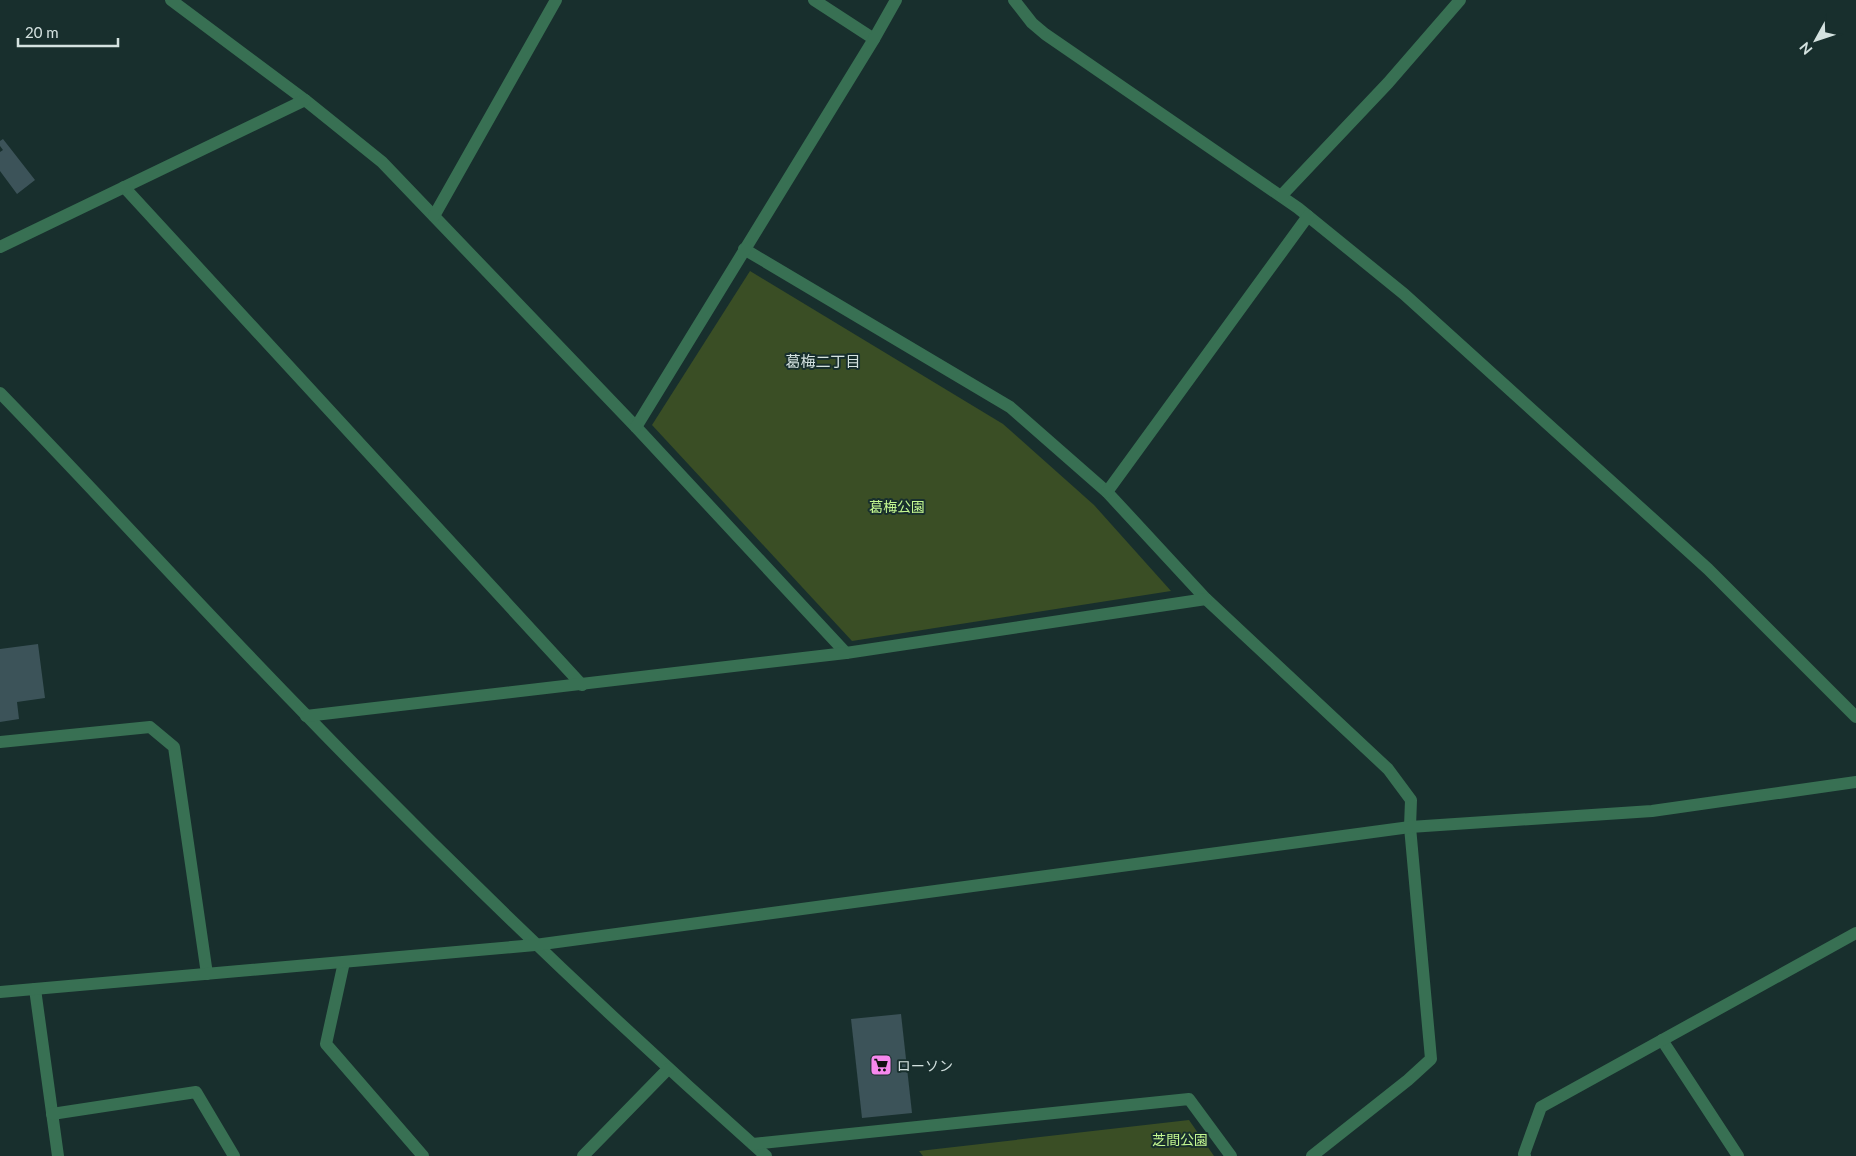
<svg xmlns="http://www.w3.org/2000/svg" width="1856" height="1156" font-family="Lato,'Noto Sans JP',sans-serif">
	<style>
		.green { fill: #3a4e25 }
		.building { fill: #3c5359 }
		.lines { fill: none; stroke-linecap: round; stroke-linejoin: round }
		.minor { stroke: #387053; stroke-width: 12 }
		.labels { text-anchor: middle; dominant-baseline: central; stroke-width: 4; stroke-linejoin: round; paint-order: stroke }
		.park-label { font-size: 14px; fill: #c4f891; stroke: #182f2d }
		.poi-label { font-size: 14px; fill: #d4e2e0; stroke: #182f2d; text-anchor: start }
		.neighbourhood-label { font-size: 15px; fill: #d4e2e0; stroke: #182f2d }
	</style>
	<rect width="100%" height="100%" fill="#182f2d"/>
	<!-- green -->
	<g class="green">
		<path d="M750,271L1003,424L1094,505L1171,591L852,641L652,425Z"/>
		<path d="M1189,1120L1214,1156H923L919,1151Z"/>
	</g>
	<!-- building -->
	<g class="building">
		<path d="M3,139L35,180L17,194L0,171V152L3,150L0,146V141Z"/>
		<path d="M38,644L45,698L17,702L19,719L0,722V649Z"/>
		<path d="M901,1014L912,1113L862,1118L851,1019Z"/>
	</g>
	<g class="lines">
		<!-- minor -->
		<g class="minor">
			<path d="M171,0L305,100L382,162L636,427L846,653"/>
			<path d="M814,0L874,39"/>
			<path d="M1014,0L1032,23L1045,34L1298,208L1404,294L1708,569L1856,717"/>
			<path d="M124,187L582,685"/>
			<path d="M1281,196L1388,83L1460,0"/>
			<path d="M434,216L556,0"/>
			<path d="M0,247L305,100"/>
			<path d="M744,249L1010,407L1107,492L1206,599L1388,769L1411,800L1410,827L1431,1059L1408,1080L1312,1156"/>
			<path d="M0,393C103,499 203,610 307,716C455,869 607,1015 766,1156"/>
			<path d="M636,427L874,39L896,0"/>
			<path d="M1107,492L1308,216"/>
			<path d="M306,716L846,653L1206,599"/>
			<path d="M0,742L150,727L174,747L207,974"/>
			<path d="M344,962L326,1044L423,1156"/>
			<path d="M35,989L58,1156"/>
			<path d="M0,992L535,945L1410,827L1652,811L1856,782"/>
			<path d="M1662,1040L1738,1156"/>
			<path d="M52,1114L196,1092L234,1156"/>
			<path d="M753,1144L1189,1099L1231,1156"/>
			<path d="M583,1156L668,1069"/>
			<path d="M1525,1156L1524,1154L1541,1107L1856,933"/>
		</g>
	</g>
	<!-- icons -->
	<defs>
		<g id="supermarket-square" transform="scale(1.125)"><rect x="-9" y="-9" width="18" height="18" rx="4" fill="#f688ed" stroke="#182f2d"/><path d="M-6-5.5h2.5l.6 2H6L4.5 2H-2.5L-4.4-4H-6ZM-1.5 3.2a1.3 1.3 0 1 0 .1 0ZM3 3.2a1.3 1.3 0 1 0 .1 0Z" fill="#111"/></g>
	</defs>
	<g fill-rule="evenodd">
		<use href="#supermarket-square" x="881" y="1065"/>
	</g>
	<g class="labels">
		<!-- park labels -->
		<g class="park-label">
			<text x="897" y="506">葛梅公園</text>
			<text x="1180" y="1139">芝間公園</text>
		</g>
		<!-- poi labels -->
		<g class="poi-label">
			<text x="897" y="1065">ローソン</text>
		</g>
		<!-- neighbourhood labels -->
		<g class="neighbourhood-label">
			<text x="823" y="361">葛梅二丁目</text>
		</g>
	</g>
	<!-- north arrow -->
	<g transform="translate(1816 40) rotate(230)" stroke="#182f2d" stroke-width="4" paint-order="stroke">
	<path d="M0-4L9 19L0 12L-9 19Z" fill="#d4e2e0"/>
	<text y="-8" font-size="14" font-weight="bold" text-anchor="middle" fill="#d4e2e0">N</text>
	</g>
	<!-- scale -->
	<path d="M18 38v8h100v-8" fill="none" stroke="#d4e2e0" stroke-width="2.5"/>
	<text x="25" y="38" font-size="15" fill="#d4e2e0" stroke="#182f2d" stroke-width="4" paint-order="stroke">20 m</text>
</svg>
